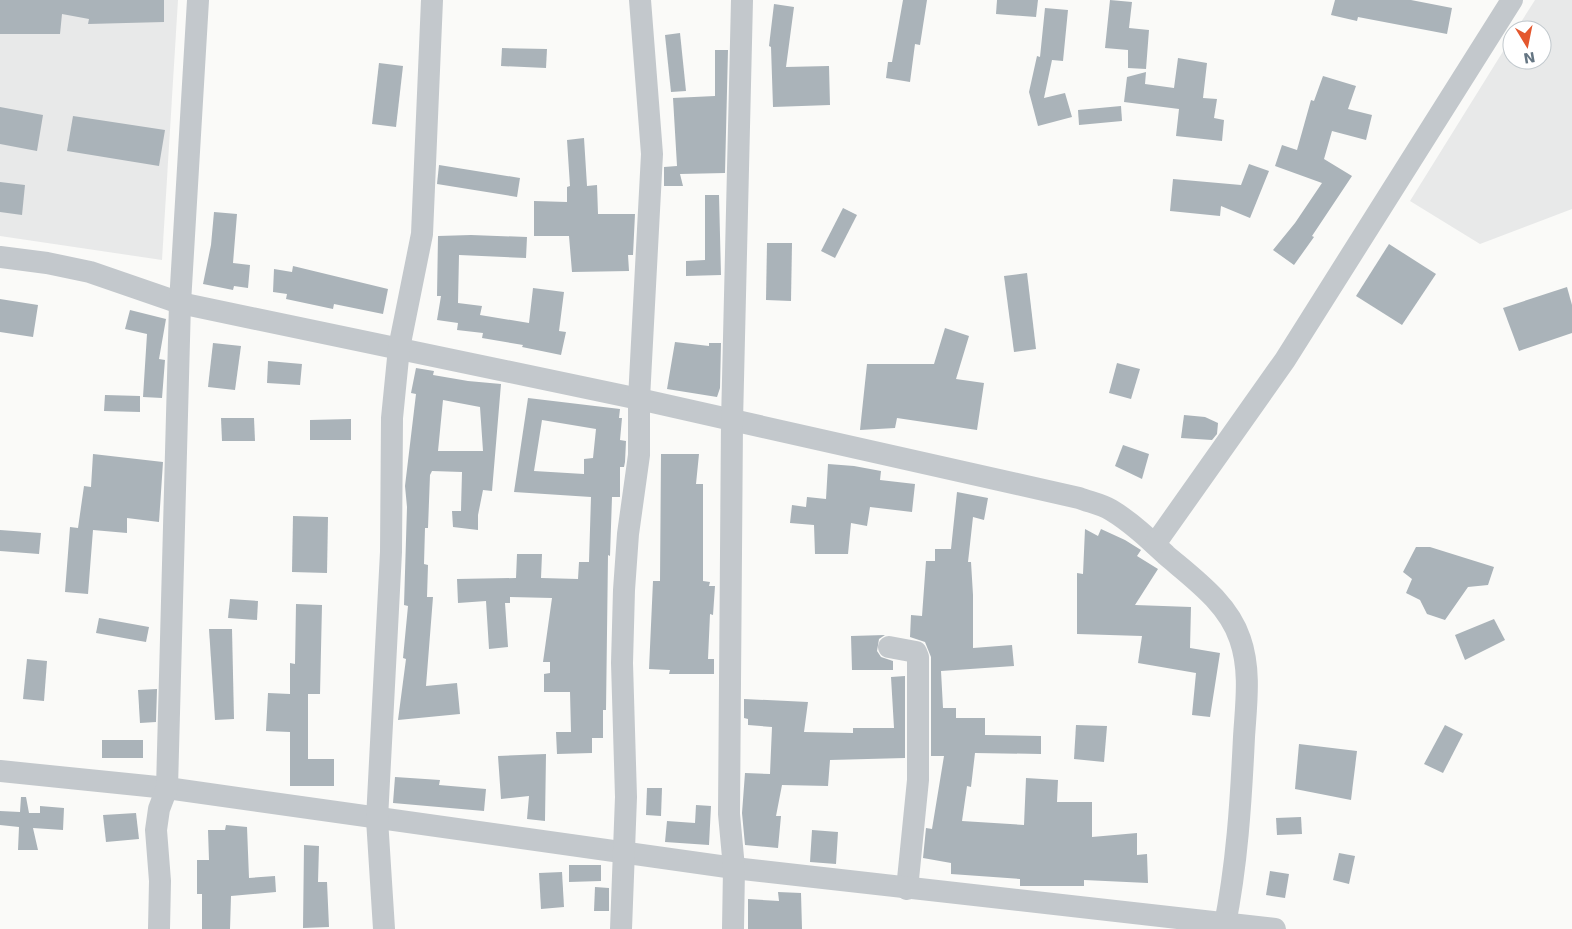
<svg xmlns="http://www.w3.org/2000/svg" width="1572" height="929" font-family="'DejaVu Sans',sans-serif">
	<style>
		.built { fill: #e8e9e9 }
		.building { fill: #aab3b9; fill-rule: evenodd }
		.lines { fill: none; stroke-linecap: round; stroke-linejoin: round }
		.minor { stroke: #c3c8cc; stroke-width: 22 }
	</style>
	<rect width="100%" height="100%" fill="#fafaf8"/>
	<!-- built -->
	<g class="built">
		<path d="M0,0H178L162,260L0,236Z"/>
		<path d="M1535,0H1572V209L1480,244L1410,201L1512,37V60H1542V30H1516Z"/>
	</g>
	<!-- building -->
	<g class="building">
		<path d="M0,0H164V22L88,24L89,19L62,14L60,34H0Z"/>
		<path d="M903,0H927L920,45L915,44L910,82L886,78L888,62H892Z"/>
		<path d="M997,0H1038L1036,17L996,14Z"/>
		<path d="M1110,0L1132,2L1129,28L1149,30L1146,69L1128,68V50L1105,48Z"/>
		<path d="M1335,0H1411L1452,8L1447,34L1358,17L1357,21L1331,15Z"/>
		<path d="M774,4L794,7L786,67L829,66L830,105L773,107L771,47L769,46Z"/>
		<path d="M1045,8L1068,10L1063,61L1052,60L1044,98L1065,93L1072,117L1038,126L1029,92L1037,56L1040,57Z"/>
		<path d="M680,33L686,91L671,92L665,35Z"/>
		<path d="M502,48L547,49L546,68L501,66Z"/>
		<path d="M715,50H728L725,173L680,174L683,186H664V167L677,166L673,98L715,96Z"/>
		<path d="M1178,58L1207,63L1203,98L1217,99L1214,118L1224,120L1222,141L1176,136L1179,109L1124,102L1127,77L1146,72L1145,84L1174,88Z"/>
		<path d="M379,63L403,66L396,127L372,124Z"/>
		<path d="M1323,76L1356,86L1348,109L1372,115L1366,140L1332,131L1324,159L1352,176L1312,236L1314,237L1294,265L1273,250L1295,223L1322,183L1275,166L1282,145L1297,150L1311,100L1314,101Z"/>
		<path d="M1121,106L1122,121L1079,125L1078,110Z"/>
		<path d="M0,107L43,115L37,151L0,144Z"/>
		<path d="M73,116L165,130L159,166L67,151Z"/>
		<path d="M584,138L587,186L597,185L598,214H635L633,255H628L629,271L572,272L569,236H534V201L567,202V187L570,186L567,140Z"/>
		<path d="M1249,164L1269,171L1250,218L1221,206L1220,216L1170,211L1173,179L1241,185Z"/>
		<path d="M439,165L520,178L517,197L437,184Z"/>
		<path d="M0,182L25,185L22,215L0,212Z"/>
		<path d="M705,195H719L721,275L686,276V261L705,260Z"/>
		<path d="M843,208L857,215L835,258L821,251Z"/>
		<path d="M214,212L237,214L233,263L250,265L248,288L234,286L233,290L203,284L211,245Z"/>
		<path d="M471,235L527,237L526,258L459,255L458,303L482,306L480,315L529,323L533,288L564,292L559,331L566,332L561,355L522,347L523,345L482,338L483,333L457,330L458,323L437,320L441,296H437L438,236Z"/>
		<path d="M767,243H792L791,301L766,300Z"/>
		<path d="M1389,244L1436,274L1402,325L1356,296Z"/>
		<path d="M293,266L388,289L383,314L334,304L333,309L286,299L287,294L273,292L274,269L292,272Z"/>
		<path d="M1027,273L1036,349L1014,352L1004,276Z"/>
		<path d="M1567,287L1572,305V333L1519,351L1503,308Z"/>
		<path d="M0,299L38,305L33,337L0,332Z"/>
		<path d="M130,310L166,319L159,359L165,360L162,398L143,397L147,334L125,329Z"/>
		<path d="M945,328L969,336L956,379L984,383L977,430L897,418L895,428L860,430L867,364H934Z"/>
		<path d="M675,342L709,346V343H721L720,388L717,397L667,389Z"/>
		<path d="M213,343L241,346L235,390L208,387Z"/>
		<path d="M268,361L302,364L300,385L267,383Z"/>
		<path d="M1117,363L1140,369L1131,399L1109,393Z"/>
		<path d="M416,368L434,371L433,375L468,381L501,384L492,491L483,490L478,515V530L453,527L452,511H461L462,472L432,471L430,475L428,528H425L424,564L428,565L427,597H433L426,686L457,683L460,714L398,720L406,659L403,658L408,606L404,605L407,507L405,486L416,394L411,393ZM443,400L480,407L483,451H438Z"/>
		<path d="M105,395L140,396V412L104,411Z"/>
		<path d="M528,398L620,409L619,418H622L620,440L626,441L625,462L624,467H620V497H612L610,556L608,555L606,710H603V738H592V753L557,754L556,732H571L570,692H544V674L550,673V662H543L552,598L510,597V603H505L508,647L489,649L486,601L458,603L457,579L516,578L517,554H542L541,578L578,579L579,562H589L591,497L514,492ZM542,420L596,429L593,458L584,459V474L534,471Z"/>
		<path d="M1184,415L1205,417L1218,423L1217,434L1212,440L1181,438Z"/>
		<path d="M221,418H254L255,441H222Z"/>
		<path d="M351,419V440H310V420Z"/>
		<path d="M1123,445L1149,454L1142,479L1115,466Z"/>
		<path d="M93,454L163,462L159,522L127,518V533L93,530L88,594L65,592L70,527L78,528L84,486L91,487Z"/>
		<path d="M661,454H699L696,484H703V581L710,582L709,586H715L713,615L710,614L708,659H714V674H669L670,670L649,669L653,581H660Z"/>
		<path d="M828,464L854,466L881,471L880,480L915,484L912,512L870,507L867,526L851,523L848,554H815L814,525L790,523L792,505L806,507L807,497L826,499Z"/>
		<path d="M957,492L988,498L984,520L973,517L968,562H971L973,595V648L1012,645L1014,666L941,671L943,708H956V718H985V735L1041,736V754L975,753L971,787L967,786L962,821L1024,825L1026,778L1058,780L1057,802H1092V837L1137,833V855L1147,854L1148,883L1084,880V886H1020V879L951,874V863L923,858L926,828L932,829L944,756H931V657L925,642L910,637L911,615L922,616L926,561H935V549H951Z"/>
		<path d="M293,516L328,517L327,573L292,572Z"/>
		<path d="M1085,529L1098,536L1101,529L1125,540L1141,550L1137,556L1158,569L1135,605L1191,607L1190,648L1220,653L1210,717L1192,715L1196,673L1138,663L1142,636L1077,634V573L1083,574Z"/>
		<path d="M0,530L41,533L39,554L0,551Z"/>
		<path d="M1416,547H1430L1494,567L1488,585L1468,587L1445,620L1427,614L1420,600L1406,593L1412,579L1403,572Z"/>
		<path d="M230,599L258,601L257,620L228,618Z"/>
		<path d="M296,604L322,605L320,694H308V759H334V786H290V732L266,731L268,693L290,694V663L295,664Z"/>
		<path d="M99,618L149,627L146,642L96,633Z"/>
		<path d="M1494,619L1505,640L1465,660L1455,635Z"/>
		<path d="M209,629H232L234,719L215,720Z"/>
		<path d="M885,635L879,639L877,651L881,657L893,661V670H852L851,636Z"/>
		<path d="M27,659L47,661L44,701L23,699Z"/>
		<path d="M905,676V758L830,760L828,786L782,785L776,816H781L778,848L745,845L742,813L745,773L770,774L772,727L748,725V719L744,718V699L808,702L804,732L853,733V728H894L891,677Z"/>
		<path d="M157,689L156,722L140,723L138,690Z"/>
		<path d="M1076,725L1107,726L1104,762L1074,759Z"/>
		<path d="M1445,725L1463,734L1443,773L1424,764Z"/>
		<rect x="102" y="740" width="41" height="18"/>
		<path d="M1299,744L1357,751L1351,800L1295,789Z"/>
		<path d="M546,754L545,821L527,819L529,796L501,799L498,756Z"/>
		<path d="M395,777L440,780L439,785L486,789L484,811L393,803Z"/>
		<path d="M647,788H662L661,816L646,815Z"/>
		<path d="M21,797H26L29,813H40V806L64,808L63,830L33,828L38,850H18L19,827L0,825V811L20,812Z"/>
		<path d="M696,805L711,806L709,845L665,842L667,821L695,823Z"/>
		<path d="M136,813L139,839L106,842L103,815Z"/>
		<path d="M1301,817L1302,834L1277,835L1276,818Z"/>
		<path d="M226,825L247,827L249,878L275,876L276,892L231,896L230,929H202V894H197V860H209L208,830H225Z"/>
		<path d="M812,830L838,832L836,864L810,862Z"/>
		<path d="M304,845L319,846L318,882H327L329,927L303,928Z"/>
		<path d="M1339,853L1355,856L1349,884L1333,880Z"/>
		<path d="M569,865H601V881L569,882Z"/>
		<path d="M1270,871L1289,874L1285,898L1266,895Z"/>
		<path d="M562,872L564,907L541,909L539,873Z"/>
		<path d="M595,887L609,888V911H594Z"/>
		<path d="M778,892L801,893L802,929H748V899L779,901Z"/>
	</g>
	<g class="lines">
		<!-- minor -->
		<g class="minor">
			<path d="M0,257L47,263L90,272L180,303L639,399L1079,498C1089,502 1101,504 1111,510C1131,522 1149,539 1166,555C1194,579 1228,603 1240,639C1251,670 1246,705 1244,737C1241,801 1237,866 1224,929"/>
			<path d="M1155,544L1285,360L1512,0"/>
			<path d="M889,647L916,652L918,657V780L907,889"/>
			<path d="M0,771L167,788L734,868L1275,929"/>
			<path d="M159,929L160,881L156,830L159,809L167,788L180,303L198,0"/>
			<path d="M384,929L377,819L391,552L392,418L399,348L422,234L432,0"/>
			<path d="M621,929L626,797L622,663L624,590L628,534L639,455V399L652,154L640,0"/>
			<path d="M733,929L734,868L729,814L732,422L742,0"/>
		</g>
	</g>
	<!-- north arrow -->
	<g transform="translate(1527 45) rotate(170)"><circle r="24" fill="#ffffff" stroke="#c1c8cd"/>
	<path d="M0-4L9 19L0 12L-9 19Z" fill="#e4572e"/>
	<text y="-8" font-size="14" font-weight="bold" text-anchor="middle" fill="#657683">N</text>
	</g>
</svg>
